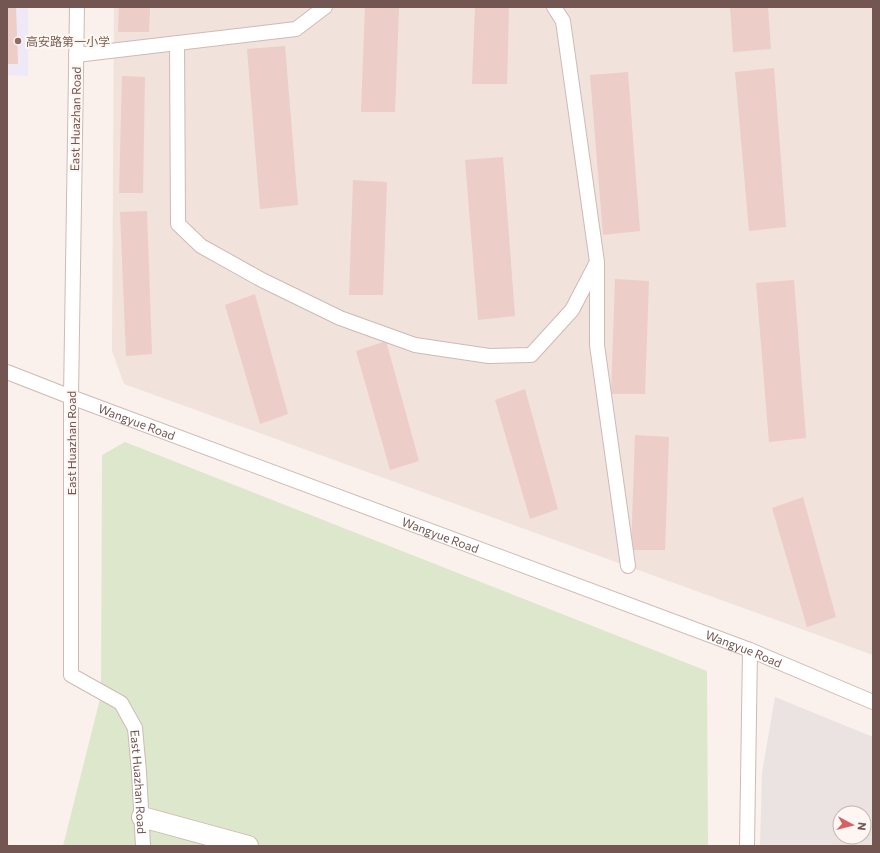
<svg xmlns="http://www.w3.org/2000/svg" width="880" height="853" font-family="Commissioner,'Noto Sans SC',sans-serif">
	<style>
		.residential { fill: #f1e2db }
		.industrial { fill: #ebe3e1; fill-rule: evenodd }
		.education { fill: #eee8f7 }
		.green { fill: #dde7cb }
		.building { fill: #edcdc7 }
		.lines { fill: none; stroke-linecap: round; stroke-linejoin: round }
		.street-casing { stroke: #cebab5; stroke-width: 16 }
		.secondary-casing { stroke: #d0b9b3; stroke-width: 22 }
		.street { stroke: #fff; stroke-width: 14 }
		.secondary { stroke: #fff; stroke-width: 20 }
		.education-dot { fill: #8d6e63; stroke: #fdf6f2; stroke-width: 1.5 }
		.labels { text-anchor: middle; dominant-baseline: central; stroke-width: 4; stroke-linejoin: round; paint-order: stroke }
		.education-label { font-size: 12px; fill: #785e54; stroke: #fdf6f2; text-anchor: start }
		.street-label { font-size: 12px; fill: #735551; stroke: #fdf6f2 }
	</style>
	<rect width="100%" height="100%" fill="#faf1ec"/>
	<!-- residential -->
	<path class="residential" d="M114,7H873V655L124,384L112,351Z"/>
	<!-- industrial -->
	<path class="industrial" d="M775,697L873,737V846H760L762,773ZM840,813H864V837H840Z"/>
	<!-- education -->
	<path class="education" d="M7,7H28V76L7,75Z"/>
	<!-- green -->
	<path class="green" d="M125,442L707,671L708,846H63L101,695L102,455Z"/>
	<!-- building -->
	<g class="building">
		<path d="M7,7H16L18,64H7Z"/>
		<path d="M119,7H150L149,32H118Z"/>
		<path d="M365,7H399L395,112H361Z"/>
		<path d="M475,7H509L507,84H472Z"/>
		<path d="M730,7H768L771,49L733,52Z"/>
		<path d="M285,46L298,205L260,209L247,49Z"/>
		<path d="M774,68L786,227L749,231L735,72Z"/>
		<path d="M628,72L640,231L603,235L590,75Z"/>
		<path d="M122,76L145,77L143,193H119Z"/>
		<path d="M503,157L515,316L478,320L465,160Z"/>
		<path d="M353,180L387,182L383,295H349Z"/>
		<path d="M147,211L152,354L126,356L120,212Z"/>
		<path d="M615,279L649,281L645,394H611Z"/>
		<path d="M794,280L806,438L769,442L756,283Z"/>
		<path d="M255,294L288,414L260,424L225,305Z"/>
		<path d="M386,341L419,461L390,470L356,351Z"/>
		<path d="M525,389L558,509L530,519L495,400Z"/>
		<path d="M635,435L669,437L665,550H631Z"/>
		<path d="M803,497L836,617L807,627L772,508Z"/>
	</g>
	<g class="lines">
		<!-- street casing -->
		<g class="street-casing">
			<g id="street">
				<path id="s1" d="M77,7L71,397V675L121,703L135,728L139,772L143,846"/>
				<path d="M177,43L178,224L201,246L262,280L340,318L415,345L489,356L531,355L572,310L597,262L563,21L554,7"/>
				<path d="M76,55L296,29L325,7"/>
				<path d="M597,264V345L628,566"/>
				<path id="s2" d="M7,372L71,397L750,650L873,702"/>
				<path d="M747,846L750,650"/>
			</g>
		</g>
		<!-- secondary casing -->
		<g class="secondary-casing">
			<path id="secondary" d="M142,817L248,846"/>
		</g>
		<!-- street -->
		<use href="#street" class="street"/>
		<!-- secondary -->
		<use href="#secondary" class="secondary"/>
	</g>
	<!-- markers -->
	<circle class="education-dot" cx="18" cy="41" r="4"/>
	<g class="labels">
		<!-- education labels -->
		<g class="education-label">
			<text x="26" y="41">高安路第一小学</text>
		</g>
		<!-- street labels -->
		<g class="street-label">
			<text transform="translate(75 119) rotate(-89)">East Huazhan Road</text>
			<text stroke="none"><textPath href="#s2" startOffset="139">Wangyue Road</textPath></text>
			<text transform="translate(71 443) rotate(-90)">East Huazhan Road</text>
			<text stroke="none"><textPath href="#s2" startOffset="463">Wangyue Road</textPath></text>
			<text stroke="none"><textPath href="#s2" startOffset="787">Wangyue Road</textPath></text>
			<text stroke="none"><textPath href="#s1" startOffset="808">East Huazhan Road</textPath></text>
		</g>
	</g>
	<!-- border -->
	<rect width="880" height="853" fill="none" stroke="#735551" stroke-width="16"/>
	<!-- north arrow -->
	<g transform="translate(852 825) rotate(97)"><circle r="19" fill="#fdf6f2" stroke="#c6b6b2"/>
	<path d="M0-3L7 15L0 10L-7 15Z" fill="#d56162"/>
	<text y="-6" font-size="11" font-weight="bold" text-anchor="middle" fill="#735551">N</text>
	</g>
</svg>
